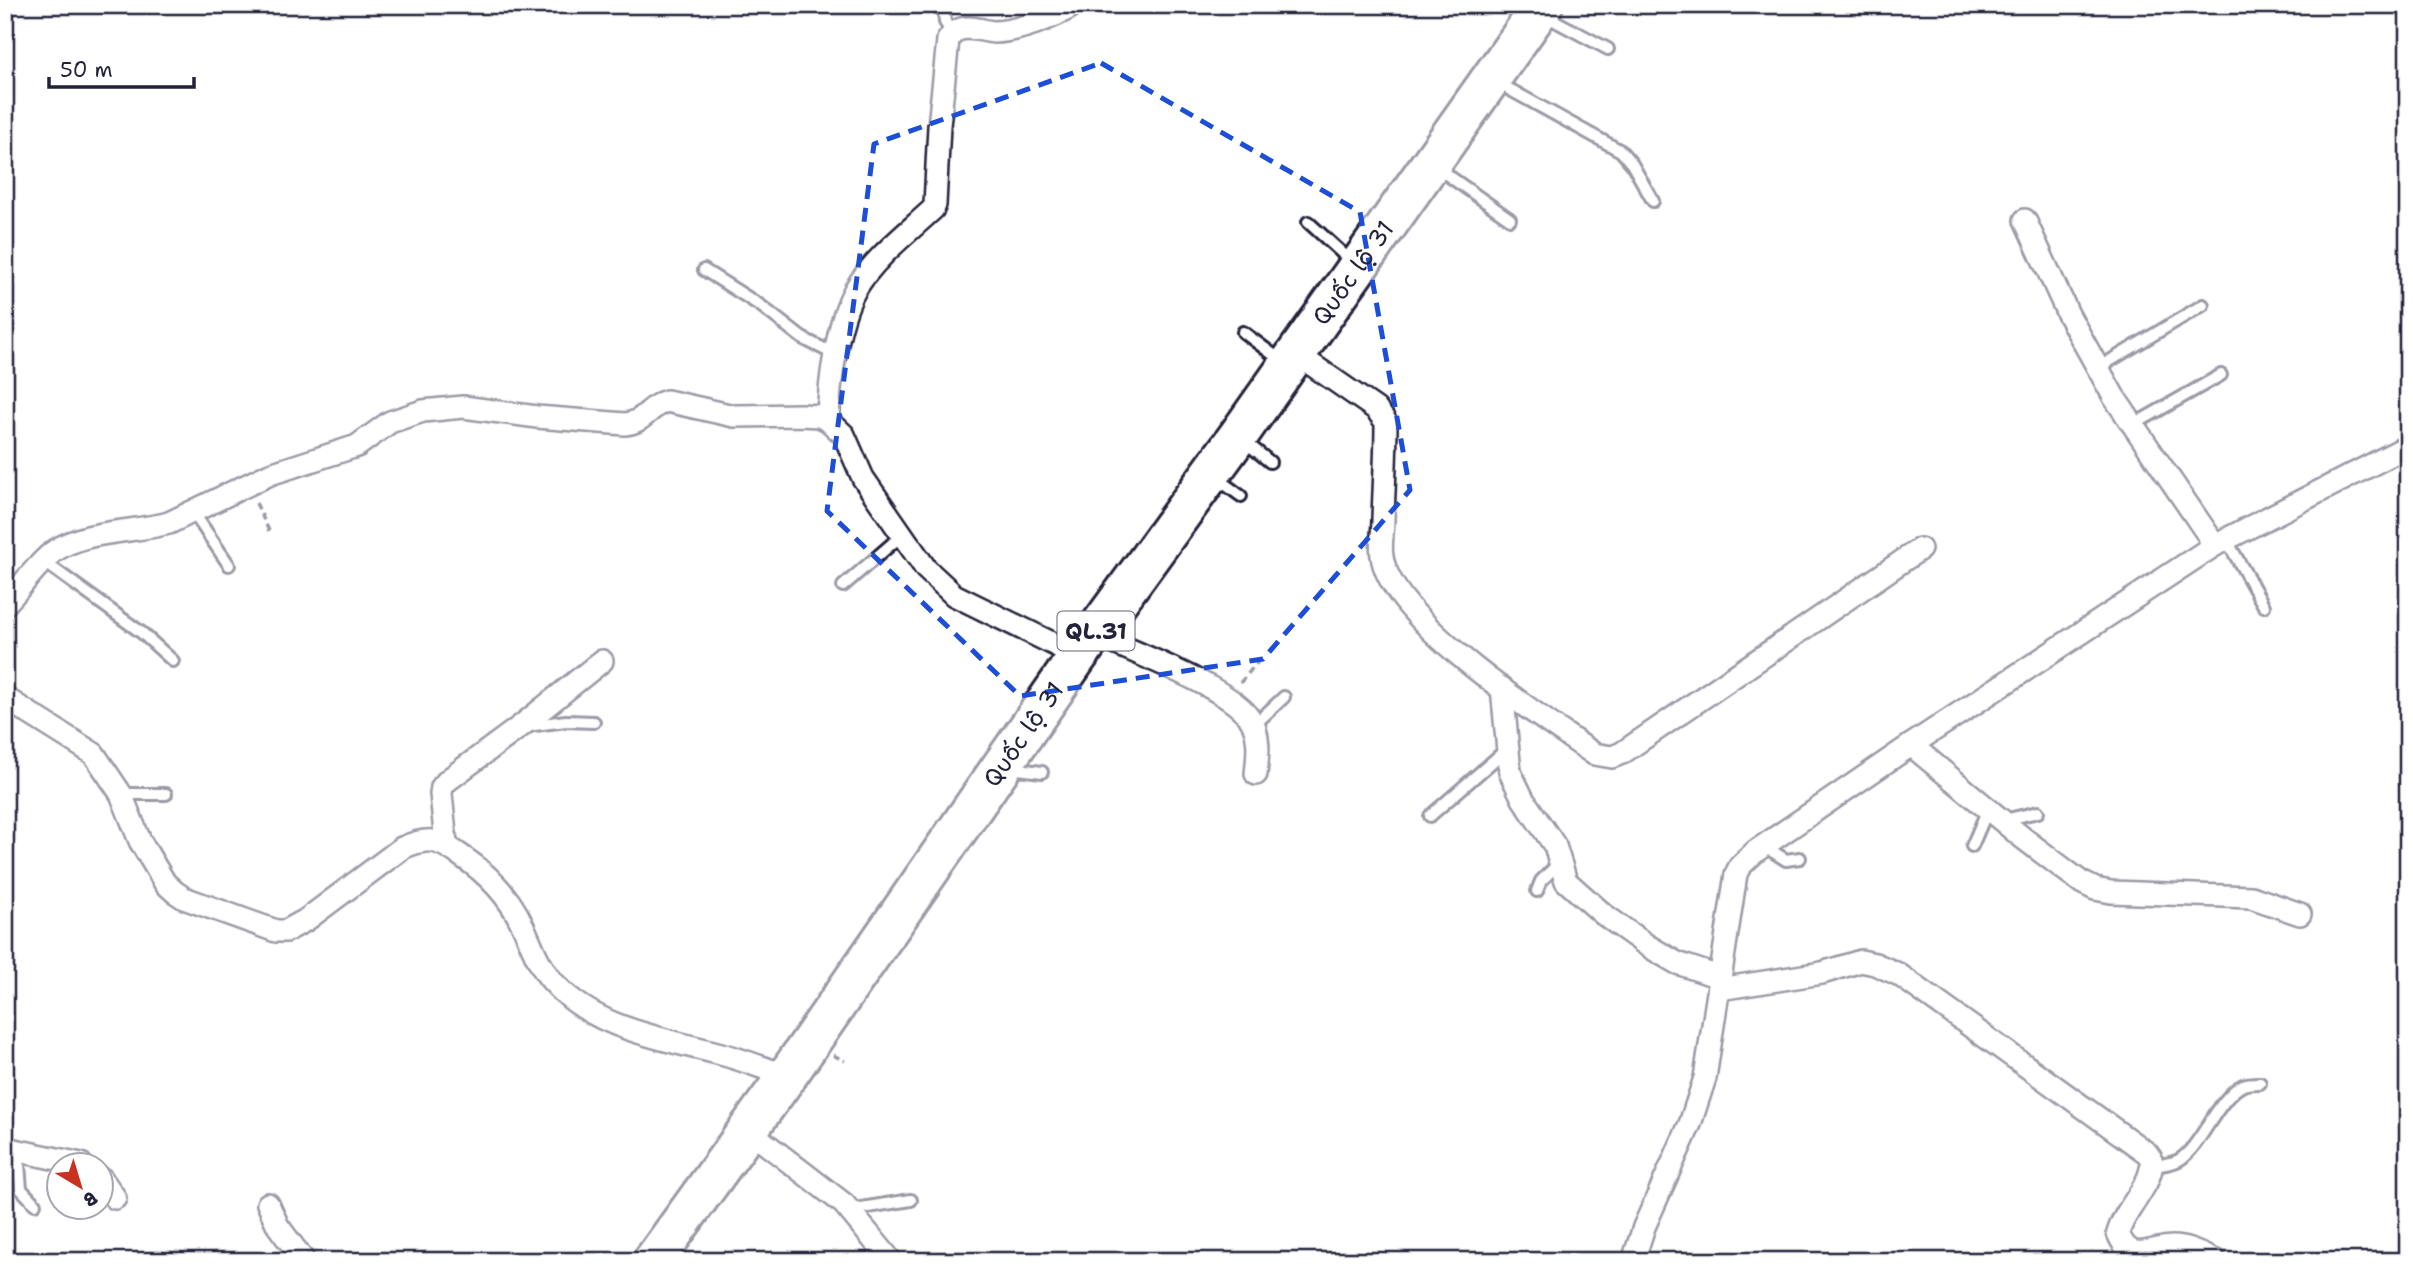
<svg xmlns="http://www.w3.org/2000/svg" width="2413" height="1266" font-family="'Shantell Sans',sans-serif">
	<style>
		.lines { fill: none; stroke-linecap: round; stroke-linejoin: round }
		.lane-casing { stroke: #22223b; stroke-width: 16 }
		.street-casing { stroke: #22223b; stroke-width: 26 }
		.highway-casing { stroke: #22223b; stroke-width: 44 }
		.path { stroke: #22223b; stroke-width: 3.5; stroke-dasharray: 7 5; stroke-linecap: butt }
		.lane { stroke: #fff; stroke-width: 10 }
		.street { stroke: #fff; stroke-width: 21 }
		.highway { stroke: #fff; stroke-width: 38 }
		.marked { fill: none; stroke: #1d4ed8; stroke-width: 5; stroke-dasharray: 14 9; stroke-linejoin: round }
		.labels { text-anchor: middle; dominant-baseline: central; stroke-width: 5; stroke-linejoin: round; paint-order: stroke }
		.shield { fill: #fff; stroke: #646476; stroke-width: 2 }
		.shield-label { font-size: 23px; font-weight: bold; fill: #22223b }
		.street-label { font-size: 24px; fill: #22223b; stroke: #fff }
	</style>
	<rect width="100%" height="100%" fill="#fff"/>
	<filter id="ink" filterUnits="userSpaceOnUse"><feTurbulence type="fractalNoise" baseFrequency=".0143" numOctaves="2"/><feDisplacementMap in="SourceGraphic" scale="14" xChannelSelector="R" yChannelSelector="G"/><feConvolveMatrix kernelMatrix="1 2 1 2 8 2 1 2 1" color-interpolation-filters="sRGB"/></filter>
	<g filter="url(#ink)">
		<g class="lines">
			<!-- lane casing -->
			<g class="lane-casing">
				<g id="lane">
					<path d="M943,5L945,22L952,33"/>
					<path d="M1544,15L1608,49"/>
					<path d="M1496,82L1621,151L1632,164L1653,201"/>
					<path d="M1436,167L1510,219"/>
					<path d="M1308,222L1353,263"/>
					<path d="M704,270L761,306L802,338L836,355"/>
					<path d="M1243,332L1283,362"/>
					<path d="M2098,368L2203,305"/>
					<path d="M2133,425L2221,375"/>
					<path d="M1243,440L1270,462"/>
					<path d="M1215,477L1241,496"/>
					<path d="M193,512L229,565"/>
					<path d="M2226,539L2264,606"/>
					<path d="M43,561L142,633L173,661"/>
					<path d="M843,586L902,535"/>
					<path d="M527,726L566,721L594,722"/>
					<path d="M1253,726L1284,697"/>
					<path d="M1010,768L1042,772"/>
					<path d="M121,794H166"/>
					<path d="M1430,816L1508,748"/>
					<path d="M2004,820L2038,812"/>
					<path d="M1764,846L1786,860L1800,858"/>
					<path d="M1972,846L1988,809"/>
					<path d="M1537,891L1541,881L1560,862"/>
					<path d="M18,1152L21,1189L35,1204"/>
					<path d="M2152,1166C2161,1165 2171,1164 2179,1160C2202,1146 2217,1098 2243,1085C2248,1083 2255,1083 2260,1083"/>
					<path d="M849,1210L911,1200"/>
				</g>
			</g>
			<!-- street casing -->
			<g class="street-casing">
				<g id="street">
					<path d="M2025,220L2068,314L2114,397L2215,545"/>
					<path d="M1295,353L1376,409L1386,422C1386,455 1384,487 1383,519C1383,531 1380,545 1382,556C1391,621 1541,717 1594,754L1612,757L1622,753L1920,549"/>
					<path d="M828,420C829,384 837,322 855,290C874,258 906,234 933,209L935,205L939,126L948,40C951,35 954,31 961,29C972,26 983,31 994,32C1016,32 1056,17 1074,5"/>
					<path d="M5,604C21,588 35,566 53,552C86,529 132,533 169,523L270,474L357,446L390,422L423,411L463,407L537,417L625,424C644,423 650,405 667,401L734,416L801,415L819,416L828,420L844,435L863,478L926,569L954,595L1078,656"/>
					<path d="M1094,634C1132,652 1226,686 1249,717C1261,733 1258,756 1256,774"/>
					<path d="M1502,688L1510,772L1523,799L1555,846L1566,881L1603,914L1648,946L1677,963L1719,977"/>
					<path d="M5,698L94,754L121,794L140,841L165,883L175,892L184,898L276,931H286L306,920L402,848C429,836 437,839 460,855C487,873 509,895 523,926C532,945 538,965 553,982C596,1030 662,1038 721,1054C744,1060 765,1069 787,1076"/>
					<path d="M1911,745L2023,838L2081,882L2095,889L2111,892L2251,897L2300,914"/>
					<path d="M446,843L441,794L442,787L448,780L521,726L602,661"/>
					<path d="M1719,989L1822,973L1861,961L1875,964L1898,974L2147,1153L2152,1160C2152,1187 2125,1207 2118,1233C2131,1266 2149,1247 2173,1247C2188,1247 2203,1256 2216,1261"/>
					<path d="M748,1130L844,1204L891,1261"/>
					<path d="M5,1148L81,1164"/>
					<path d="M102,1179L115,1198"/>
					<path d="M268,1204L278,1226L304,1261"/>
					<path d="M1633,1261L1644,1227L1690,1124L1705,1078L1736,874L1740,866L1756,851L1911,745L2215,545L2408,446"/>
				</g>
			</g>
			<!-- highway casing -->
			<g class="highway-casing">
				<g id="highway">
					<path id="s1" d="M653,1261L787,1076L1078,656L1238,436L1543,5"/>
				</g>
			</g>
			<!-- path -->
			<g class="path">
				<path d="M256,503L269,531"/>
				<path d="M1240,683L1261,658"/>
				<path d="M833,1055L845,1061"/>
			</g>
			<!-- lane -->
			<use href="#lane" class="lane"/>
			<!-- street -->
			<use href="#street" class="street"/>
			<!-- highway -->
			<use href="#highway" class="highway"/>
		</g>
	</g>
	<!-- marked area -->
	<path d="M0 0H2413V1266H0ZM1101,63L1360,212L1410,490L1263,659L1020,696L827,511L874,144Z" fill="#fff" fill-opacity=".55" fill-rule="evenodd"/>
	<path class="marked" d="M1101,63L1360,212L1410,490L1263,659L1020,696L827,511L874,144Z"/>
	<g class="labels">
		<!-- shield labels -->
		<rect class="shield" x="1057.5" y="611.5" width="77" height="39" rx="5"/>
		<g class="shield-label">
			<text x="1096" y="631">QL.31</text>
		</g>
		<!-- street labels -->
		<g class="street-label">
			<text stroke="none"><textPath href="#s1" startOffset="1211">Quốc lộ 31</textPath></text>
			<text stroke="none"><textPath href="#s1" startOffset="644">Quốc lộ 31</textPath></text>
		</g>
	</g>
	<!-- margin -->
	<rect width="2413" height="1266" fill="none" stroke="#fff" stroke-width="28"/>
	<rect x="14" y="14" width="2385" height="1238" fill="none" stroke="#22223b" stroke-width="2.5" filter="url(#ink)"/>
	<!-- north arrow -->
	<g transform="translate(80 1186) rotate(142)"><circle r="33" fill="#ffffff" stroke="#a7a7b1" stroke-width="2"/>
	<path d="M0-5L12 26L0 18L-12 26Z" fill="#c8321e"/>
	<text y="-10" font-size="19" font-weight="bold" text-anchor="middle" fill="#22223b">B</text>
	</g>
	<!-- scale -->
	<path d="M49 77v10h145v-10" fill="none" stroke="#22223b" stroke-width="3.5"/>
	<text x="60" y="77" font-size="21" fill="#22223b" stroke="#ffffff" stroke-width="5" paint-order="stroke">50 m</text>
</svg>
